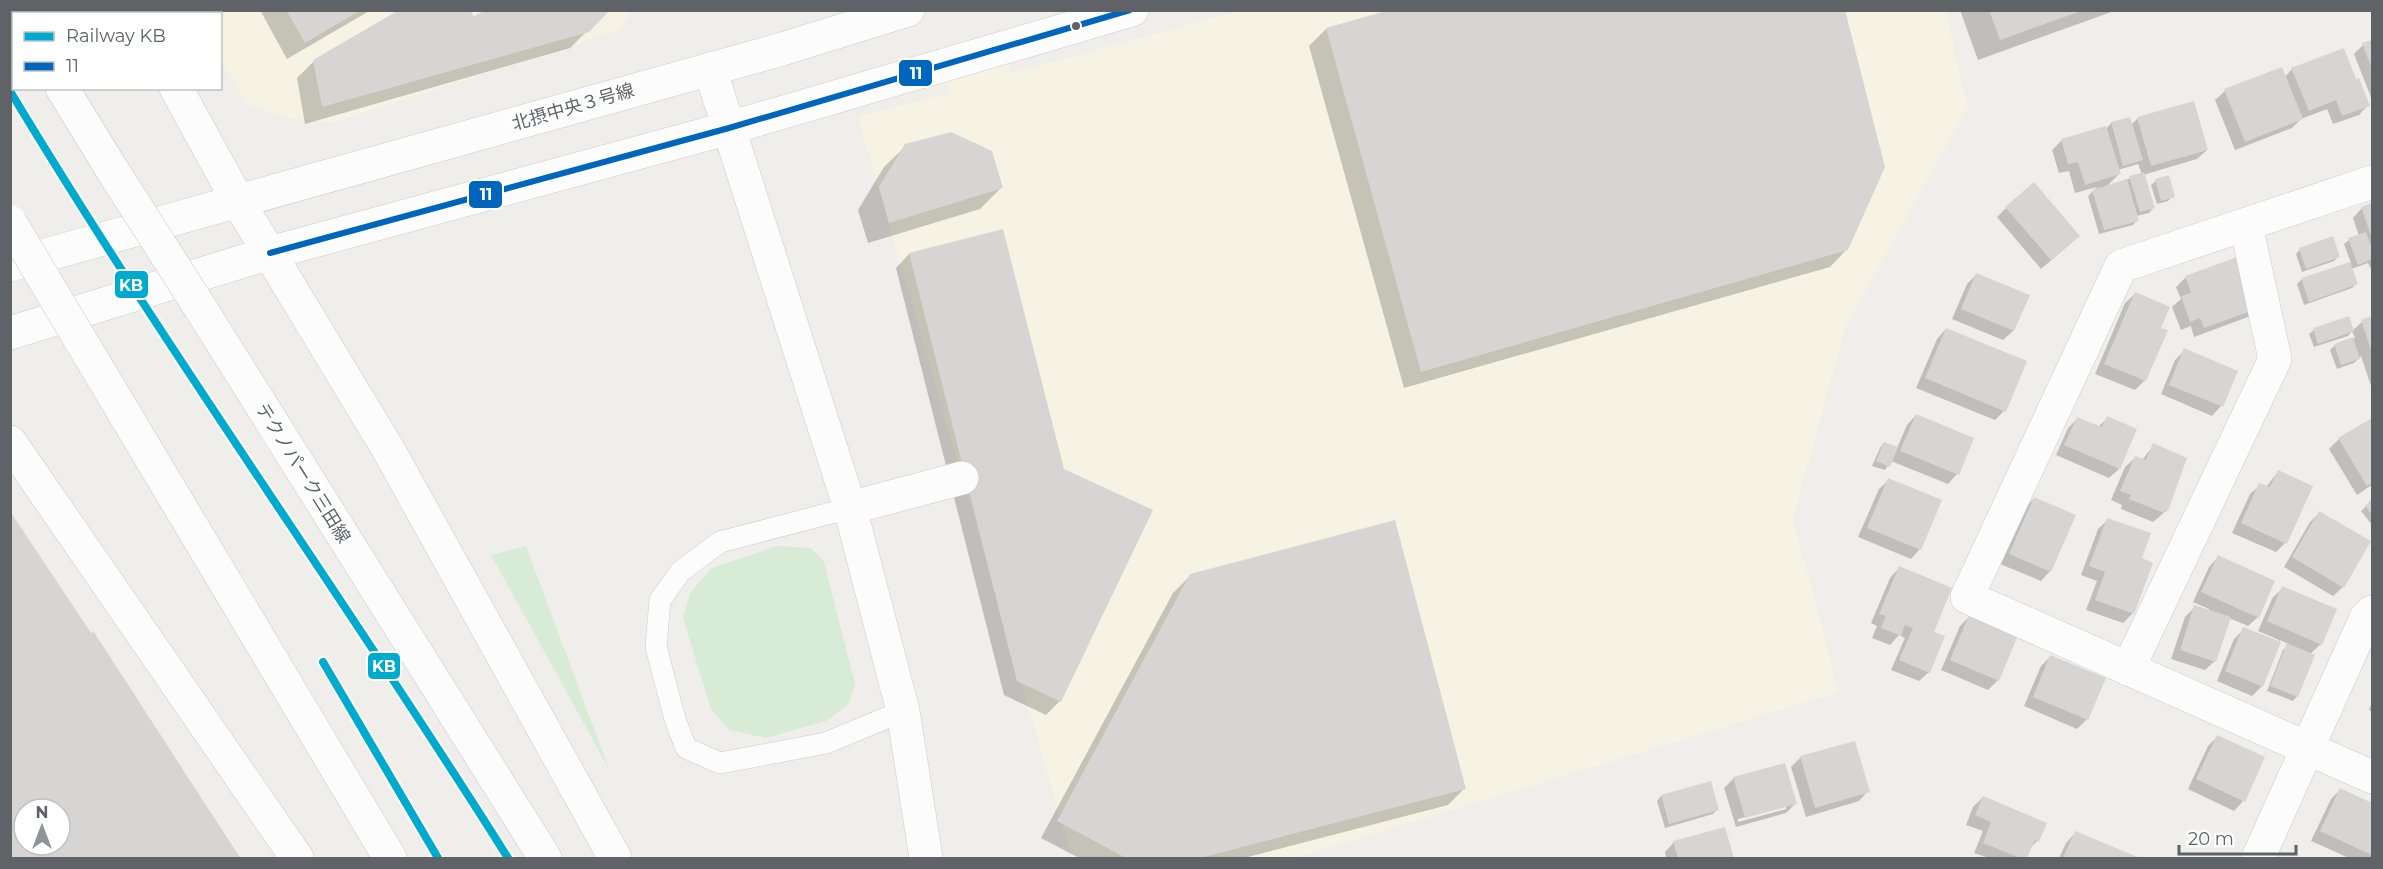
<svg xmlns="http://www.w3.org/2000/svg" width="2383" height="869" font-family="Montserrat,'Noto Sans JP',sans-serif">
	<style>
		.commercial { fill: #f7f3e4 }
		.green { fill: #d8ebd6 }
		.shadow { fill: #0003; fill-rule: evenodd }
		.building { fill: #d6d5d3; fill-rule: evenodd }
		.lines { fill: none; stroke-linecap: round; stroke-linejoin: round }
		.service-casing { stroke: #cbcccc; stroke-width: 22 }
		.minor-casing { stroke: #cbcccc; stroke-width: 34 }
		.tertiary-casing { stroke: #cbcccc; stroke-width: 34 }
		.secondary-casing { stroke: #cacacb; stroke-width: 34 }
		.service { stroke: #fdfcfc; stroke-width: 21 }
		.minor { stroke: #fdfcfc; stroke-width: 33 }
		.tertiary { stroke: #fdfcfc; stroke-width: 33 }
		.secondary { stroke: #fdfcfc; stroke-width: 33 }
		.secondary-bridge-casing { stroke: #cacacb; stroke-width: 34; stroke-linecap: butt }
		.secondary-bridge { stroke: #fdfcfc; stroke-width: 33 }
		.bus-1-casing { stroke: #fff; stroke-width: 10 }
		.bus-1 { stroke: #0065bd; stroke-width: 6 }
		.rail-1-casing { stroke: #fff; stroke-width: 12 }
		.rail-1 { stroke: #00a9ce; stroke-width: 8 }
		.bus-dot { fill: #5f6368; stroke: #fff; stroke-width: 2 }
		.labels { text-anchor: middle; dominant-baseline: central; stroke-width: 4.5; stroke-linejoin: round; paint-order: stroke }
		.street-label { font-size: 18px; fill: #5f6368; stroke: #fff }
		.line-badge { stroke: #fff; stroke-width: 2 }
		.badge-label { font-size: 16px; text-anchor: middle; font-weight: bold; fill: #fff }
	</style>
	<rect width="100%" height="100%" fill="#efeeea"/>
	<!-- commercial -->
	<g class="commercial">
		<path d="M192,11H632L619,30L332,123L289,118L247,104L221,59L220,14L193,13Z"/>
		<path d="M1239,11H1945L1968,106L1845,328L1793,519L1839,692L1294,858H1072L858,117L949,93L941,67L1005,48L1012,73Z"/>
	</g>
	<!-- green -->
	<g class="green">
		<path d="M526,546L609,769L491,555Z"/>
		<path d="M776,546L811,548L824,562L855,684L849,704L826,721L766,738L729,730L711,709L683,618L690,593L712,568Z"/>
	</g>
	<!-- shadow -->
	<g class="shadow">
		<path d="M260,10H371L287,59Z"/>
		<path d="M402,10H472L469,12L473,18L608,10L570,48L305,124L297,78L314,61Z"/>
		<path d="M1960,10H2117L1978,60Z"/>
		<path d="M1326,29L1847,249L1830,267L1404,388L1309,46Z"/>
		<path d="M2372,41V100L2354,54L2363,45Z"/>
		<path d="M2282,69L2285,77L2292,69L2355,81L2368,105L2359,115L2333,124L2327,109L2301,119L2292,128L2235,150L2215,100L2225,91Z"/>
		<path d="M2138,118L2207,150L2197,159L2143,175L2153,208L2149,213L2136,216L2137,220L2133,225L2099,234L2088,196L2097,187L2075,193L2069,171L2059,173L2052,150L2061,141L2106,129L2111,123L2131,125ZM2138,164L2142,174L2106,187L2119,174L2118,170Z"/>
		<path d="M906,146L1001,188L980,209L868,243L858,210L884,167Z"/>
		<path d="M2156,181L2173,196L2168,201L2157,204L2151,185Z"/>
		<path d="M2372,205V267L2370,268L2368,263L2351,269L2356,284L2352,288L2304,305L2297,284L2301,280L2351,263L2344,244L2349,240L2359,236L2353,218L2362,208Z"/>
		<path d="M2006,208L2069,245L2041,269L1997,217Z"/>
		<path d="M1002,231L1060,701L1046,715L1004,695L896,268L909,254Z"/>
		<path d="M2300,249L2338,257L2334,261L2302,272L2296,254Z"/>
		<path d="M1977,274L2028,296L2013,331L2003,340L1952,319L1967,284Z"/>
		<path d="M2186,277L2258,308L2248,317L2194,337L2191,326L2181,330L2172,307L2181,299L2176,287Z"/>
		<path d="M2135,294L2159,328L2166,331L2145,380L2135,390L2095,374L2125,303Z"/>
		<path d="M2372,318V389L2361,356L2354,363L2337,369L2330,350L2334,346L2355,338L2352,331L2348,336L2314,347L2309,334L2314,330L2352,331L2362,322Z"/>
		<path d="M1946,329L2004,411L1995,420L1916,388L1937,339Z"/>
		<path d="M2185,350L2221,406L2212,416L2161,394L2175,360Z"/>
		<path d="M1916,415L1957,474L1948,484L1891,461L1885,470L1872,466L1880,448L1884,443L1897,448L1907,425Z"/>
		<path d="M2108,418L2119,469L2109,478L2056,455L2068,428L2077,419L2098,427Z"/>
		<path d="M2372,420V485L2357,495L2329,449L2339,439Z"/>
		<path d="M2154,445L2186,459L2166,511L2153,522L2121,509L2122,505L2111,500L2125,467L2135,458L2142,460Z"/>
		<path d="M2278,472L2285,543L2276,552L2232,533L2250,494L2260,485L2266,487Z"/>
		<path d="M1889,480L1920,549L1911,559L1858,537L1879,489Z"/>
		<path d="M2034,498L2050,571L2041,581L2000,564L2025,508Z"/>
		<path d="M2372,501V525L2361,511Z"/>
		<path d="M10,513L91,635L93,634L240,858H10ZM24,809H60V845H24Z"/>
		<path d="M2319,513L2343,587L2333,596L2284,567L2310,522Z"/>
		<path d="M2108,520L2140,559L2151,563L2132,614L2123,623L2086,610L2097,581L2081,575L2098,529Z"/>
		<path d="M2218,557L2258,617L2248,626L2229,618L2215,661L2205,670L2171,659L2185,617L2195,607L2209,611V609L2193,602L2209,567Z"/>
		<path d="M1899,568L1932,633L1929,672L1919,681L1891,670L1905,638L1899,635L1890,645L1872,638L1877,626L1871,623L1890,578Z"/>
		<path d="M1190,576L1465,788L1448,805L1244,858H1079L1041,838L1173,593Z"/>
		<path d="M2283,588L2321,644L2310,654L2297,696L2293,701L2267,691L2283,650L2289,644L2280,640L2262,686L2252,696L2217,681L2234,639L2244,629L2278,642L2279,640L2258,631L2273,597Z"/>
		<path d="M1969,617L1998,680L1988,690L1941,670L1960,626Z"/>
		<path d="M2050,657L2087,719L2077,729L2024,706L2041,666Z"/>
		<path d="M2372,702V712L2369,710Z"/>
		<path d="M2217,737L2263,758L2243,801L2234,811L2188,789L2208,746Z"/>
		<path d="M1801,757L1868,791L1859,801L1806,817L1791,767Z"/>
		<path d="M1734,778L1795,804L1786,813L1736,827L1724,788ZM1786,806V809L1738,822V819Z"/>
		<path d="M1710,783L1718,809L1713,814L1665,828L1657,801L1661,796Z"/>
		<path d="M2340,790L2372,804V858H2349L2311,841L2331,799Z"/>
		<path d="M1983,797L2037,841L2030,848L2026,858H1989L1974,853L1983,831L1966,825L1973,807Z"/>
		<path d="M1724,829L1733,858H1666L1665,852L1674,842Z"/>
		<path d="M2075,833L2136,858H2059L2066,843Z"/>
	</g>
	<!-- building -->
	<g class="building">
		<path d="M286,10H361L305,43Z"/>
		<path d="M399,10H470L474,16L486,10H610L589,32L322,107L313,60Z"/>
		<path d="M1389,10H1845L1885,167L1848,250L1421,372L1326,28Z"/>
		<path d="M1989,10H2081V11L2000,40Z"/>
		<path d="M2372,40V69L2362,43Z"/>
		<path d="M2344,48L2356,79L2359,78L2370,106L2342,116L2336,100L2309,111L2291,68Z"/>
		<path d="M2282,67L2303,119L2245,142L2224,89Z"/>
		<path d="M2194,101L2208,150L2151,166L2137,117Z"/>
		<path d="M2130,117L2143,160L2123,166L2111,122Z"/>
		<path d="M2106,126L2121,174L2085,185L2078,162L2068,164L2061,139Z"/>
		<path d="M951,132L992,151L1003,188L889,223L879,187L905,144Z"/>
		<path d="M2144,172L2155,208L2140,212L2129,176Z"/>
		<path d="M2169,175L2175,197L2161,201L2155,179Z"/>
		<path d="M2127,179L2139,221L2104,230L2092,190Z"/>
		<path d="M2034,182L2080,236L2051,260L2005,207Z"/>
		<path d="M2372,203V238L2361,207Z"/>
		<path d="M1003,229L1064,469L1153,510L1061,702L1017,681L909,253Z"/>
		<path d="M2366,232L2372,249V259L2358,265L2348,238Z"/>
		<path d="M2333,236L2340,257L2306,269L2299,248Z"/>
		<path d="M2240,256L2259,308L2204,328L2200,318L2190,322L2181,296L2191,293L2185,276Z"/>
		<path d="M2350,262L2358,284L2309,302L2301,278Z"/>
		<path d="M1976,273L2030,295L2014,331L1961,309Z"/>
		<path d="M2135,292L2170,307L2161,328L2168,330L2146,381L2104,364Z"/>
		<path d="M2349,316L2354,331L2318,344L2313,328Z"/>
		<path d="M2372,316V353L2361,320Z"/>
		<path d="M1946,328L2027,361L2006,412L1925,378Z"/>
		<path d="M2353,337L2360,359L2341,365L2334,344Z"/>
		<path d="M2184,348L2238,371L2223,407L2169,385Z"/>
		<path d="M1916,414L1974,438L1959,475L1900,451Z"/>
		<path d="M2107,416L2137,429L2120,469L2064,445L2077,417L2102,427Z"/>
		<path d="M2372,418V483L2367,486L2338,438Z"/>
		<path d="M1884,442L1898,447L1890,467L1876,461Z"/>
		<path d="M2153,443L2187,458L2168,511L2165,510L2164,513L2129,499L2131,495L2120,491L2135,456L2146,460Z"/>
		<path d="M2278,470L2313,486L2287,544L2241,523L2259,483L2270,487Z"/>
		<path d="M1888,478L1942,500L1921,550L1867,528Z"/>
		<path d="M2034,497L2076,515L2051,572L2009,554Z"/>
		<path d="M2372,499V515L2365,506Z"/>
		<path d="M10,511L91,633L94,632L240,858H10ZM24,809H60V845H24Z"/>
		<path d="M2319,511L2371,541L2344,588L2292,557Z"/>
		<path d="M2107,518L2151,533L2142,558L2153,563L2134,614L2095,600L2105,572L2089,566Z"/>
		<path d="M1395,520L1466,789L1200,858H1126L1057,821L1190,574Z"/>
		<path d="M2218,555L2275,581L2259,618L2201,592Z"/>
		<path d="M1899,566L1952,588L1934,632L1945,636L1930,673L1899,660L1913,628L1905,625L1901,636L1881,628L1886,616L1879,614Z"/>
		<path d="M2282,586L2337,609L2322,645L2267,621Z"/>
		<path d="M2194,605L2231,617L2216,662L2180,650Z"/>
		<path d="M1969,615L2018,635L1999,681L1950,660Z"/>
		<path d="M2243,627L2281,642L2263,687L2225,671Z"/>
		<path d="M2287,643L2315,655L2298,697L2270,686Z"/>
		<path d="M2050,655L2106,678L2088,720L2033,697Z"/>
		<path d="M2217,735L2265,757L2245,802L2196,779Z"/>
		<path d="M1855,741L1870,792L1815,808L1800,756Z"/>
		<path d="M1785,763L1797,804L1745,818L1733,777Z"/>
		<path d="M1711,781L1719,810L1669,824L1661,795Z"/>
		<path d="M2340,788L2372,803V855L2320,831Z"/>
		<path d="M1983,796L2047,823L2039,842L2035,840L2027,858H2020L1983,843L1991,822L1975,815Z"/>
		<path d="M1725,827L1734,858H1678L1673,841Z"/>
		<path d="M2075,831L2140,858H2063Z"/>
	</g>
	<g class="lines">
		<!-- service casing -->
		<g class="service-casing">
			<path id="service" d="M850,508L720,542L681,571L660,600L656,647L675,719L686,748L720,763L826,743L903,711"/>
		</g>
		<!-- minor casing -->
		<g class="minor-casing">
			<g id="minor">
				<path d="M2372,182L2121,266L1967,597L2372,777"/>
				<path d="M850,508L962,478"/>
				<path d="M2128,669L2275,359L2246,225"/>
				<path d="M2258,858L2366,618L2372,612"/>
			</g>
		</g>
		<!-- tertiary casing -->
		<g class="tertiary-casing">
			<g id="tertiary">
				<path d="M710,69L850,508L903,711L926,858"/>
				<path d="M10,265L782,49L908,10"/>
				<path d="M10,333L270,253L729,128L1132,10"/>
			</g>
		</g>
		<!-- secondary casing -->
		<g class="secondary-casing">
			<g id="secondary">
				<path d="M15,10L17,14"/>
				<path d="M133,10L135,14"/>
				<path d="M62,88L111,168"/>
				<path d="M176,88L239,203L388,449L615,858"/>
				<path d="M201,309L545,858"/>
				<path d="M87,351L390,858"/>
				<path d="M10,442L297,858"/>
			</g>
		</g>
		<!-- service -->
		<use href="#service" class="service"/>
		<!-- minor -->
		<use href="#minor" class="minor"/>
		<!-- tertiary -->
		<use href="#tertiary" class="tertiary"/>
		<!-- secondary -->
		<use href="#secondary" class="secondary"/>
		<!-- secondary-bridge casing -->
		<g class="secondary-bridge-casing">
			<g id="secondary-bridge">
				<path d="M111,168L201,309"/>
				<path d="M10,222L87,351"/>
			</g>
		</g>
		<!-- secondary-bridge -->
		<use href="#secondary-bridge" class="secondary-bridge"/>
		<!-- bus-1 casing -->
		<g class="bus-1-casing">
			<path id="bus-1" d="M270,253L729,128L1130,10"/>
		</g>
		<!-- bus-1 -->
		<use href="#bus-1" class="bus-1"/>
		<!-- rail-1 casing -->
		<g class="rail-1-casing">
			<g id="rail-1">
				<path d="M10,91C167,352 346,600 508,858"/>
				<path d="M323,662L438,858"/>
			</g>
		</g>
		<!-- rail-1 -->
		<use href="#rail-1" class="rail-1"/>
	</g>
	<!-- markers -->
	<circle class="bus-dot" cx="1076" cy="26" r="5"/>
	<g class="labels">
		<!-- street labels -->
		<g class="street-label">
			<text transform="translate(573 107) rotate(-16)">北摂中央３号線</text>
			<text transform="translate(303 473) rotate(58)">テクノパーク三田線</text>
		</g>
	</g>
	<g class="line-badge">
		<rect x="898" y="59" width="35" height="28" rx="6" fill="#0065bd"/>
		<rect x="468" y="180" width="35" height="29" rx="6" fill="#0065bd"/>
		<rect x="114" y="270" width="35" height="29" rx="6" fill="#00a9ce"/>
		<rect x="367" y="652" width="34" height="28" rx="6" fill="#00a9ce"/>
	</g>
	<g class="badge-label">
		<text x="916" y="79">11</text>
		<text x="486" y="200">11</text>
		<text x="131" y="291">KB</text>
		<text x="384" y="672">KB</text>
	</g>
	<!-- border -->
	<rect width="2383" height="869" fill="none" stroke="#5f6368" stroke-width="24"/>
	<!-- legend -->
	<rect x="12" y="12" width="210" height="78" fill="#ffffff" stroke="#bfc1c3" stroke-width="1.5"/>
	<rect x="24" y="32" width="30" height="9" fill="#00a9ce" stroke="#bfc1c3" stroke-width="1.5"/>
	<text x="66" y="42" font-size="18" fill="#5f6368">Railway KB</text>
	<rect x="24" y="62" width="30" height="9" fill="#0065bd" stroke="#bfc1c3" stroke-width="1.5"/>
	<text x="66" y="72" font-size="18" fill="#5f6368">11</text>
	<!-- north arrow -->
	<g transform="translate(42 827)"><circle r="28" fill="#ffffff" stroke="#bfc1c3" stroke-width="1.5"/>
	<path d="M0-4.5L10 22L0 15L-10 22Z" fill="#919496"/>
	<text y="-9" font-size="16" font-weight="bold" text-anchor="middle" fill="#5f6368">N</text>
	</g>
	<!-- scale -->
	<path d="M2179 845v9h117v-9" fill="none" stroke="#5f6368" stroke-width="3"/>
	<text x="2188" y="845" font-size="18" fill="#5f6368" stroke="#ffffff" stroke-width="4.5" paint-order="stroke">20 m</text>
</svg>
